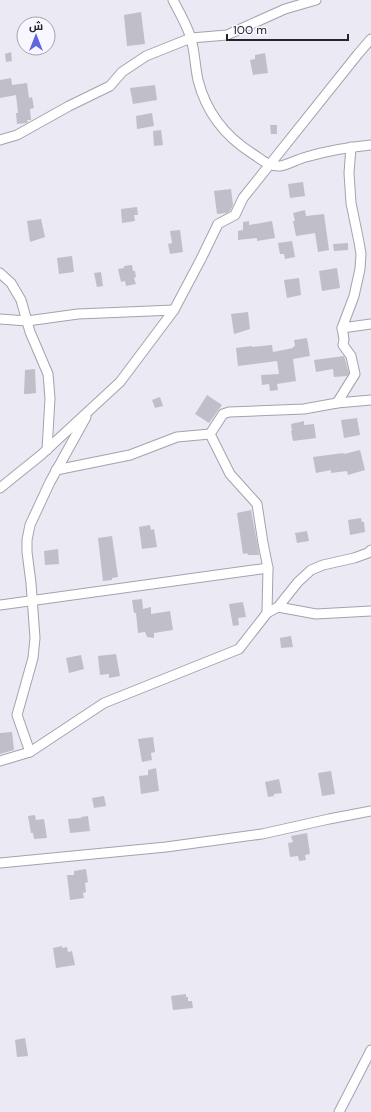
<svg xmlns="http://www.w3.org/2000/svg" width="371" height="1112" font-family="'DM Sans',Cairo,sans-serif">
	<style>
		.building { fill: #c0bec8 }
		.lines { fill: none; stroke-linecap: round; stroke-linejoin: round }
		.street-casing { stroke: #a4a2ac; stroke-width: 11 }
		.street { stroke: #fff; stroke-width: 9 }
	</style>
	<rect width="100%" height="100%" fill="#ebe9f3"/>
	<!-- building -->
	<g class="building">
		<path d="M141,12L145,44L127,46L124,15Z"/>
		<path d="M11,52L12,61L6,62L5,54Z"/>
		<path d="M265,53L268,73L253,75L250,60L255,59V55Z"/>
		<path d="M11,78L12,85L27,83L29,98L32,97L34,108L30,109L31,120H27L28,122L26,123L17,124L16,113H18L16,95L0,98V80Z"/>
		<path d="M155,85L157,100L133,104L130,88Z"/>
		<path d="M152,113L154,126L137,129L136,116Z"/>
		<path d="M270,125H277V134H271Z"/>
		<path d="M161,130L163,145L154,146L153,131Z"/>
		<path d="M303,182L305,196L290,198L288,184Z"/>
		<path d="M231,189L233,205L230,211L227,213L217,214L214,191Z"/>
		<path d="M137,207L138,215H134L135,221L122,223L121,209Z"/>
		<path d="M305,210L306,216L324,214L329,250L318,252L315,233L296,236L293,221H295L293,213Z"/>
		<path d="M41,219L45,237L30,242L27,221Z"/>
		<path d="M249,221V225L272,221L275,238L257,241V238L238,240V231L243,230V222Z"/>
		<path d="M180,230L183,252L170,254L168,244L172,243L170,231Z"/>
		<path d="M292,241L295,257L285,259L284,254H280L278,243Z"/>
		<path d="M348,243V250L334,251L333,244Z"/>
		<path d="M72,256L74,272L59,274L57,258Z"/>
		<path d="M132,265L133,271H135L136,277L134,278L136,284L126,286L125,281L121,282L118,269L124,268V266Z"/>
		<path d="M337,268L340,288L322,291L319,271Z"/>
		<path d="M101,272L103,286L97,287L94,273Z"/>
		<path d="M299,278L301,295L287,298L284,280Z"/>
		<path d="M248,312L250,329L234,334L231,314Z"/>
		<path d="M307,338L310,356L293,359L296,381L277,384L278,390L270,391L269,384L262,385L261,375L279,374L277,361L238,366L236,348L252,346V347L272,345L273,352L293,348V347L295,346L294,340Z"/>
		<path d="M344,356L345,359L349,373L347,376L334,377L333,369L316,372L314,360Z"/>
		<path d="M35,369L36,393L28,394H24L25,370Z"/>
		<path d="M207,395L222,405L209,423L195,414Z"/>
		<path d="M160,397L163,406L155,408L152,400Z"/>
		<path d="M357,418L360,435L344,438L341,420Z"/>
		<path d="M304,421V425L314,424L316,438L293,441L291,431H292L291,424Z"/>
		<path d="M360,450L365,470L348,475L347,471L331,473V470L316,473L313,457L343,453L344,454Z"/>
		<path d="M251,510L258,547L259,555H248L247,553L243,554L237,513Z"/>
		<path d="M361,518L362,522H364L365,532L350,535L348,520Z"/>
		<path d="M150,525L151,530L154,529L157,547L142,549L139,527Z"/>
		<path d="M307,531L309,541L297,543L295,533Z"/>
		<path d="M112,536L118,577L112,578V580L103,581L98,538Z"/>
		<path d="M58,549L59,564L45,565L44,551Z"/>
		<path d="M142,599L143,609L151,607V614L170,611L173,630L154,633V638L147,637L145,632L138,633L136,613H134L132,600Z"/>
		<path d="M243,602L246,617L238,618L239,625L233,626L229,604Z"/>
		<path d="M291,636L293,647L281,648L280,638Z"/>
		<path d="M116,654L120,676L109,678V674L100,675L98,656Z"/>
		<path d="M81,655L84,669L69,673L66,658Z"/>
		<path d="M12,732L14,750L0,754V733Z"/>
		<path d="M153,737L155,752L151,753L152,760L142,762L138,739Z"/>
		<path d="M156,768L159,791L141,794L139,776L148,775V770Z"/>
		<path d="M331,771L335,794L322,796L318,773Z"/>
		<path d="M279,779L282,793L274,794V796L268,797L265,782Z"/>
		<path d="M104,796L106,806L94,808L92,798Z"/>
		<path d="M35,815L36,820L44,819L47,838L34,839L33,833H31L28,816Z"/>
		<path d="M88,816L90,831L70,833L68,819L81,818V817Z"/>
		<path d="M307,833L310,854L305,855L306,860L299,861L298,856L290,857L288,843L293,842L291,836Z"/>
		<path d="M86,869L88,882L85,883L86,892L83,893L84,898L70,900L67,875H74V871Z"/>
		<path d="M62,946V948L67,947L68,952L72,951L75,965L56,968L53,948Z"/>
		<path d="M186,994V997H188V1001H192L193,1008L173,1010L171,996Z"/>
		<path d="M25,1038L28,1056L17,1057L15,1040Z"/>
	</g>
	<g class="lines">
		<!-- street casing -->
		<g class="street-casing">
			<g id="street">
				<path d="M173,0C179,12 188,27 191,39C195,52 195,67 198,80C206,112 226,137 253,154C261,159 269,167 280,166C287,165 298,159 306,157C327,151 349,147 371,145"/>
				<path d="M0,140L17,135L69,106L110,86L122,72L146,56L191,38L227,35L285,9L316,0"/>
				<path d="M0,273L11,283L21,300L30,332L48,374L50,398L47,450"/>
				<path d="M0,319L27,321L78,314L174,310"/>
				<path d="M342,328L371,324"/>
				<path d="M337,403L355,374L351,356L343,345L344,339L342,328L354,296L360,269L361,254L359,242L351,203L349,173L351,147"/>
				<path d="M210,434L230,474L257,504L263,543L268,568L267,613"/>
				<path d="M56,470L130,455L177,437L210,434L223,414L229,412L304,409L337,403L371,400"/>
				<path d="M0,488L41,455L120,382L174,310L201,259L218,224L235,215L243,198L358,54L371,39"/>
				<path d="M0,605L268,568"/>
				<path d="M278,607L316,614L371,611"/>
				<path d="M30,752L104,703L239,649L267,613L278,607L298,582L311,570L323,565L354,558L368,553L371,550"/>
				<path d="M0,761L30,752L17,715L33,658L35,638L31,583L27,552V540L30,525L50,482L86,417"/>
				<path d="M0,863L166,847L262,834L329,819L371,811"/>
				<path d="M339,1112L371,1050"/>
			</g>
		</g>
		<!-- street -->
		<use href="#street" class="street"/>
	</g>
	<!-- north arrow -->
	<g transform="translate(36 36)"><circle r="19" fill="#f8f6ff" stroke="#a4a2a9"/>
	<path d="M0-3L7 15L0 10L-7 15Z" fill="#5f66de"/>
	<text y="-6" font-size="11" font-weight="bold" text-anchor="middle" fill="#252428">ش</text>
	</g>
	<!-- scale -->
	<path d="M227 34v6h121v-6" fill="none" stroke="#252428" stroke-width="2"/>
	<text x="233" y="34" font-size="12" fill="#252428" stroke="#f8f6ff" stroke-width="3" paint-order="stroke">100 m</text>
</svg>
